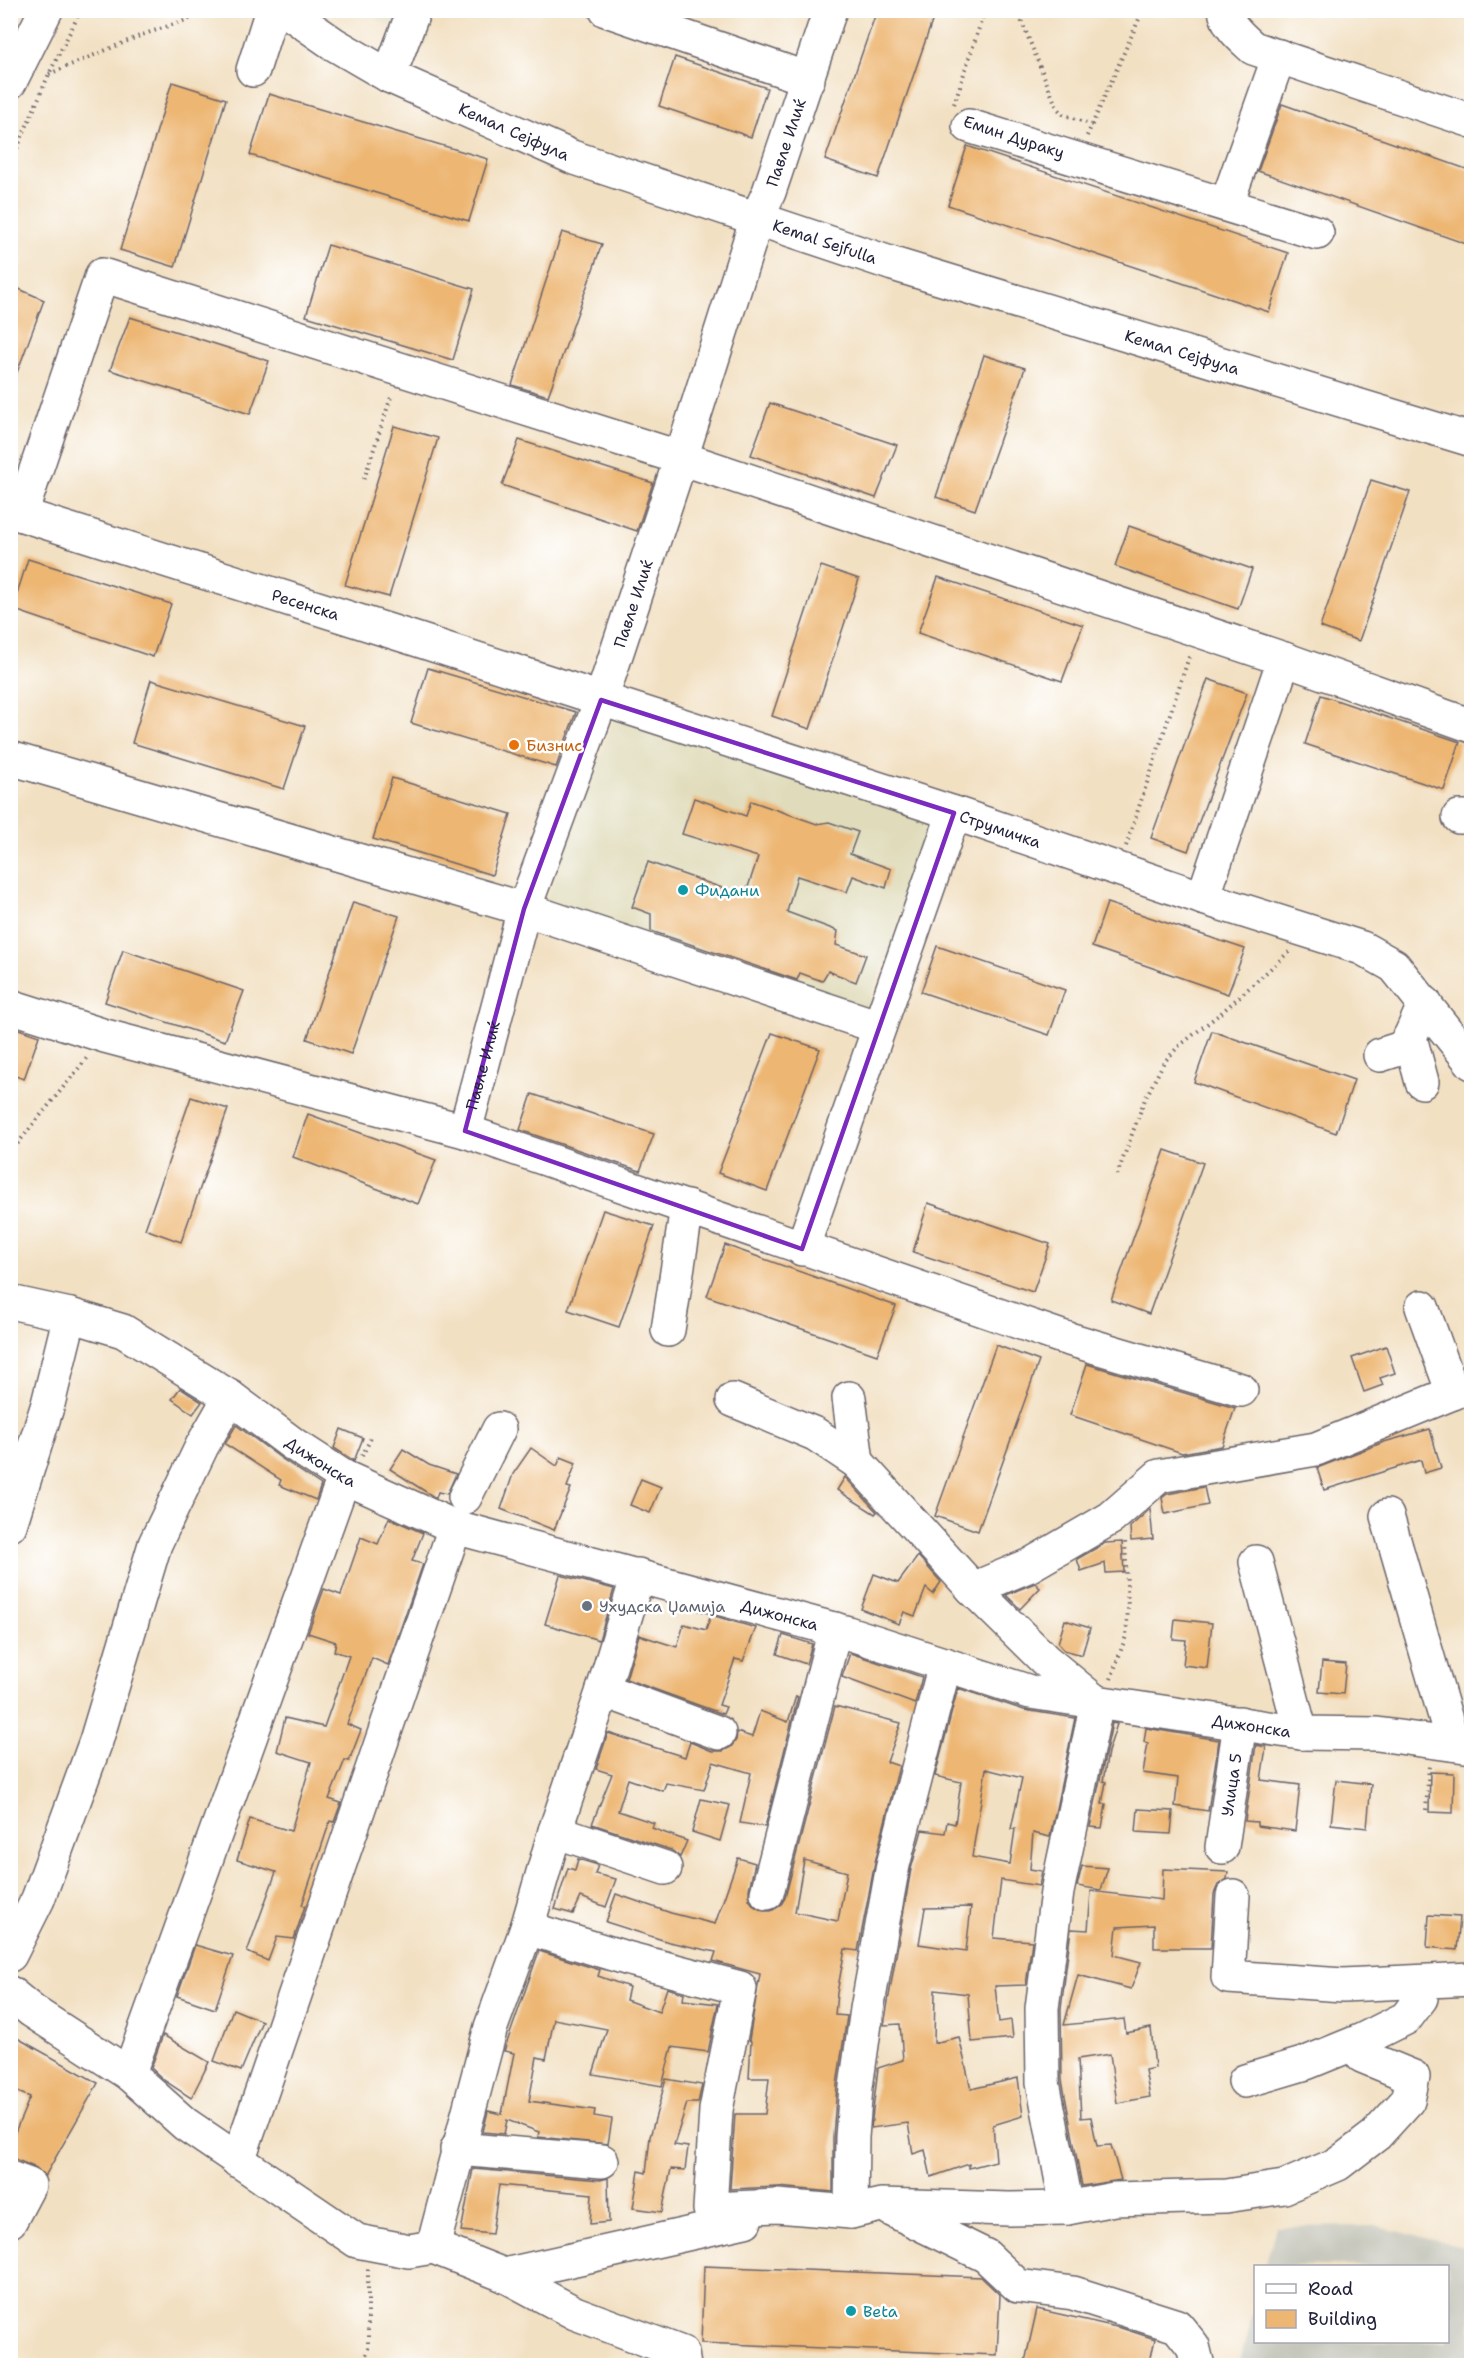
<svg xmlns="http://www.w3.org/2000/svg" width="1482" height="2376" font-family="'Shantell Sans',sans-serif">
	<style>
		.built { fill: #e0dcbb }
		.industrial { fill: #c4c5b9 }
		.building { fill: #edb672; fill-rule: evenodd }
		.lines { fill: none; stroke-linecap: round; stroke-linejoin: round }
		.minor-casing { stroke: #6b646a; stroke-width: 36 }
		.path { stroke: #6b646a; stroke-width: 4; stroke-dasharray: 1.5 4.5; stroke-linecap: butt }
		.minor { stroke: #fff; stroke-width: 33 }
		.marked { fill: none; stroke: #7b2cbf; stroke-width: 4.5; stroke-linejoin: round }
		.food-dot { fill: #e8710a; stroke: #fff; stroke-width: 2 }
		.culture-dot { fill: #0f9aa8; stroke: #fff; stroke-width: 2 }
		.worship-dot { fill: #6b7280; stroke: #fff; stroke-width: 2 }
		.labels { text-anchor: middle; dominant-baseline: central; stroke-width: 5; stroke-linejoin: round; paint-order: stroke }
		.street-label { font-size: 16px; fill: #22223b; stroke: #fff }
		.food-label { font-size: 16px; fill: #c56008; stroke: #fff; text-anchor: start }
		.culture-label { font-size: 16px; fill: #0d838f; stroke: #fff; text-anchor: start }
		.worship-label { font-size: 16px; fill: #5b616d; stroke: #fff; text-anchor: start }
	</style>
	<rect width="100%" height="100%" fill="#fff"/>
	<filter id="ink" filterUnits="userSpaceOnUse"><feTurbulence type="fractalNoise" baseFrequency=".0167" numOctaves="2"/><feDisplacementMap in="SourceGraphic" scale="12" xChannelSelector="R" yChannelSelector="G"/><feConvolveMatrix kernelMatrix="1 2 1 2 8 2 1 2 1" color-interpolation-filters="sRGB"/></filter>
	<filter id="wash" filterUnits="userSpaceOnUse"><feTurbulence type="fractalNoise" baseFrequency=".008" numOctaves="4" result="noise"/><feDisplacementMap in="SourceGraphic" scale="24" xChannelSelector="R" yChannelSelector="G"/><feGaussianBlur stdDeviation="1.35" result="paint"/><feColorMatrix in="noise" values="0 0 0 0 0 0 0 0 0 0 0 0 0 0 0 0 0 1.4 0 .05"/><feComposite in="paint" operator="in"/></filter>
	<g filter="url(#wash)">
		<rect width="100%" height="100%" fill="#f2e0c2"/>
		<!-- built -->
		<g class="built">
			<path d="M362,11H437L425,46Z"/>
			<path d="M615,716L934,822L864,1018L541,914Z"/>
		</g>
		<!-- industrial -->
		<path class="industrial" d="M1375,2226L1471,2249V2365H1239L1255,2304L1256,2342H1448V2266H1265L1276,2227Z"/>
		<g id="blocks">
			<!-- building -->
			<g class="building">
				<path d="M877,10H936L878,178L825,160Z"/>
				<path d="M675,57L767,88L751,137L659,106Z"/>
				<path d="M172,82L226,99L175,267L120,250Z"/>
				<path d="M269,94L488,159L469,221L250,155Z"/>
				<path d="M1282,104L1472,171V246L1258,171Z"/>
				<path d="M967,146L1288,253L1269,312L948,205Z"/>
				<path d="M562,232L602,244L548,396L512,385Z"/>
				<path d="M328,245L474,289L453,360L306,316Z"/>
				<path d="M10,285L44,300L12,386H10Z"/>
				<path d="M130,317L269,361L250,414L110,370Z"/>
				<path d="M984,355L1025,368L975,510L936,497Z"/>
				<path d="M770,403L897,445L876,498L751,455Z"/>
				<path d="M394,426L438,438L389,597L345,585Z"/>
				<path d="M519,440L653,483L637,531L502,485Z"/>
				<path d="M1371,480L1410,492L1359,641L1320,627Z"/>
				<path d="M1129,526L1252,569L1238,609L1115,566Z"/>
				<path d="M28,559L171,604L153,657L12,609Z"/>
				<path d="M821,566L859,579L810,729L772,716Z"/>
				<path d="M938,577L1083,625L1062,681L918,633Z"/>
				<path d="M428,668L576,712L556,767L411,723Z"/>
				<path d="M1208,679L1247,693L1188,851L1151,838Z"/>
				<path d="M151,680L305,726L284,789L132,743Z"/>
				<path d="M1321,695L1460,742L1444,790L1305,744Z"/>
				<path d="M392,778L511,814L492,875L373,839Z"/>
				<path d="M694,798L746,816L751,801L817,824L829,822L858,832L850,854L891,869L886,888L853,876L847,892L797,876L787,912L838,931L836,945L866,955L856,982L828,971L822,981L800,973L797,980L651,931V914L632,907L648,862L745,896L758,857L682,834Z"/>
				<path d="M353,902L399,916L351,1054L307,1039Z"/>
				<path d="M1107,903L1245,949L1228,994L1092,947Z"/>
				<path d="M937,946L1065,990L1049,1035L921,992Z"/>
				<path d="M123,950L244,991L225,1041L105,1002Z"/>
				<path d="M10,1026L39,1036L24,1079L10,1074Z"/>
				<path d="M1212,1031L1354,1080L1336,1133L1194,1082Z"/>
				<path d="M772,1033L820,1049L767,1191L718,1173Z"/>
				<path d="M532,1094L654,1134L640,1171L520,1130Z"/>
				<path d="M191,1097L228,1109L181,1242L145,1229Z"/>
				<path d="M308,1114L436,1160L418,1204L293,1157Z"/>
				<path d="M1165,1150L1203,1163L1149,1314L1111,1300Z"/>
				<path d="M928,1203L1050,1244L1033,1292L913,1252Z"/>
				<path d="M603,1210L654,1226L619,1327L568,1310Z"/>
				<path d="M725,1245L896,1306L877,1355L707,1296Z"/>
				<path d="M996,1345L1039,1361L978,1531L935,1516Z"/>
				<path d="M1386,1346L1395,1373L1380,1378L1383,1385L1364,1392L1352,1358Z"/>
				<path d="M1087,1364L1235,1408L1222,1446L1182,1453L1070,1415Z"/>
				<path d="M180,1388L202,1402L193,1414L172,1399Z"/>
				<path d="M236,1425L282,1459L321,1485L316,1500L279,1485L281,1480L225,1444Z"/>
				<path d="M341,1429L363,1438L354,1461L334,1448Z"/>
				<path d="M1430,1429L1441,1468L1424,1473L1421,1460L1324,1490L1317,1468L1384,1442Z"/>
				<path d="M531,1448L557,1466L561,1457L576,1463L567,1487L571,1488L554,1530L501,1509L513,1474Z"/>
				<path d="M403,1449L429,1465L456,1474L447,1494L438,1492L436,1498L434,1497L390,1469Z"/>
				<path d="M845,1477L877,1512L875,1514L837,1490Z"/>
				<path d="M641,1479L661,1487L650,1513L630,1505Z"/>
				<path d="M1204,1487L1208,1505L1165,1514L1162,1498L1167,1494Z"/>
				<path d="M1150,1509L1153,1539L1131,1541L1130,1527Z"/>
				<path d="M389,1518L423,1533L412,1561L423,1564L388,1665L372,1658L347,1724L361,1730L349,1761L345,1760L329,1799L341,1803L334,1822L330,1821L302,1905L305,1906L294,1939L277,1937L268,1961L247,1952L276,1872L237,1860L250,1819L291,1831L311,1762L277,1751L285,1718L324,1727L349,1656L334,1651L336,1642L308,1633L324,1589L341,1595L361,1537L378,1544Z"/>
				<path d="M1122,1542L1124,1572L1106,1573L1105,1563L1081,1571L1077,1559L1105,1543Z"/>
				<path d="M918,1556L941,1582L933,1594L926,1588L915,1616L904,1612L899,1624L861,1609L874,1574L898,1583Z"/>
				<path d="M560,1575L614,1589L599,1640L545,1624Z"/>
				<path d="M1035,1583L1040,1588L1020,1609L1006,1595Z"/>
				<path d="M711,1615L756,1628L743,1661L735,1659L719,1705L726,1707L723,1714L626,1679L639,1635L677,1647L684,1624L706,1630Z"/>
				<path d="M1175,1619L1212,1623L1207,1668L1183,1665L1186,1640L1173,1639Z"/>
				<path d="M1065,1620L1090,1628L1082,1655L1064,1650L1058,1643Z"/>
				<path d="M783,1635L812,1644L806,1664L777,1654Z"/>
				<path d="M850,1653L922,1677L915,1704L842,1677Z"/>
				<path d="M1322,1662L1346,1664L1343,1694L1319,1692Z"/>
				<path d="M958,1688L1024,1710L1075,1718L1050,1837L1033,1833L1030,1869L1042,1871L1039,1886L1001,1880L994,1938L1032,1941L1026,1985L995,1986L999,2022L1011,2020L1013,2038L972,2042L968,1994L935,1990L934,2043L959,2037L971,2089L1018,2078L1023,2116L993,2125L996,2161L969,2168V2164L931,2177L925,2150L913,2154L908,2123L871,2128L878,2068L903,2060L900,2024L884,2025L911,1869L922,1830L945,1833L947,1822L955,1824L961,1782L935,1776ZM986,1769L1022,1778L1011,1829H1015L1010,1864L972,1857ZM971,1907L966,1951L919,1944L925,1908Z"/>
				<path d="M796,1696L798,1697L765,1827L740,1823L751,1773L713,1762L704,1790L666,1783L663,1791L628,1779L618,1811L654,1823L652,1828L687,1841L680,1857L671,1850L592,1824L612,1774L596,1769L608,1733L685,1757L690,1742L712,1751H723L731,1747L736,1740L737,1732L752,1737L760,1711L788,1722Z"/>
				<path d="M835,1706L901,1723L887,1762L899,1766L875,1862L858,1951L845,1949L837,1993L835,2015L847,2016L837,2085L833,2137V2192L778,2187L730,2189L735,2114H765L769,2078H749L751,2041L749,2040L760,1974L713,1961L716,1952L669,1942L606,1922L616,1894L671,1913L715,1924L738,1858L755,1863L749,1889V1899L754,1906L763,1911H771L780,1906L785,1898ZM804,1860L847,1872L838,1921L795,1912Z"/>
				<path d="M1112,1723L1117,1724L1108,1752L1103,1781L1106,1782L1102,1804H1106L1102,1828L1090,1827Z"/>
				<path d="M1146,1728L1219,1740L1208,1811L1175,1806L1178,1778L1143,1773L1148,1743L1144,1742Z"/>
				<path d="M1256,1745L1266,1747L1261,1780L1300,1785L1295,1831L1257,1826V1822L1245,1821Z"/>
				<path d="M1430,1772L1454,1773L1453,1813L1429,1812Z"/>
				<path d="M1336,1780L1371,1784L1367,1828L1331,1824Z"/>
				<path d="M701,1799L730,1805L720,1841L692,1832Z"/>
				<path d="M1138,1809L1173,1811L1171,1834L1136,1832Z"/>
				<path d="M578,1859L598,1865L595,1874L616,1879L606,1907L581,1897L573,1914L555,1909L568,1868L575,1870Z"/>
				<path d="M1082,1866L1108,1868L1101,1890L1077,1886Z"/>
				<path d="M1163,1869L1228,1872L1227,1879L1218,1885L1214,1894L1211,1948H1154V1925L1117,1927L1114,1955L1141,1962L1131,1989L1078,1975L1064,2025L1124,2019L1126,2033L1151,2028L1155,2068L1145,2070L1150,2097L1117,2103L1110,2054L1078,2059L1081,2118L1091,2117L1097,2146L1111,2145L1121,2180L1082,2186L1062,2080L1061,2009L1071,1929L1088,1930L1091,1891L1162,1900Z"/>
				<path d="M1429,1915L1460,1917L1457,1950L1427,1947Z"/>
				<path d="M195,1945L233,1956L215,2009L177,1996Z"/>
				<path d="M539,1951L600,1970L598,1976L629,1987L626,2000L659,2012L667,1988L684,1993L683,2000L718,2004L708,2052L672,2047L662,2086L593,2074L607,2029L554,2019L546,2059L537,2057L529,2101L595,2110L594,2116L612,2119L608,2144L538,2137L539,2132L507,2120L504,2134L483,2132L488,2111L502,2114L514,2053L504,2051Z"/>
				<path d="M233,2009L262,2021L241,2071L214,2061Z"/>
				<path d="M10,2034L98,2083L45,2176L36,2168L10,2157V2144L30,2097L10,2089Z"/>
				<path d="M163,2035L209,2062L191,2098L165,2081L151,2068Z"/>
				<path d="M666,2079L702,2085L698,2103H687L674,2145L688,2147L685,2170L671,2169L662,2212L633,2208L639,2171L646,2173L650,2137Z"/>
				<path d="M473,2169L600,2180L608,2178L609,2222L590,2224L592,2194L499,2185L492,2234L461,2231Z"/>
				<path d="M704,2266L981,2277L1000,2295L997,2355L701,2343Z"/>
				<path d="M1037,2309L1121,2328L1155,2339L1149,2366H1024Z"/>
			</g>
		</g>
	</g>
	<g filter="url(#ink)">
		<use href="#blocks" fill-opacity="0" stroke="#6b646a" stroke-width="1.5"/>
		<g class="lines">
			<!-- minor casing -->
			<g class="minor-casing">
				<g id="minor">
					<path id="s1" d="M285,10L334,44L389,76L572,157L893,264L1472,440"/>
					<path d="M606,10L808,79"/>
					<path d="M1225,10C1227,26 1242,38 1253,48L1472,121"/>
					<path d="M253,70L272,10"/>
					<path d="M389,76L414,10"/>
					<path d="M10,82L46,10"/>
					<path d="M969,126L1317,233"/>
					<path d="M1227,203L1279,56"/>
					<path id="s2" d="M10,511L412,638L954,813L1203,898L1362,948L1394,966L1472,1063"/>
					<path d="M21,514L102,275L681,458L1284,659L1472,726"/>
					<path d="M10,758L524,909L879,1027"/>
					<path d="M1459,817H1472"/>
					<path d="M1203,898L1284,659"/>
					<path d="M10,1006L105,1036L465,1131L1062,1337L1241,1390"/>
					<path d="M1380,1055L1402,1048L1410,1037"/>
					<path d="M1422,1082L1410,1037L1425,1003"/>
					<path id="s3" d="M465,1131L524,909L601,700L681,458L757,218L769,192L830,10"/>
					<path d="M802,1249L954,813"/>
					<path id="s4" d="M10,1302L70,1315L123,1331L230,1397L293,1444L344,1477L455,1527L848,1633L1030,1692L1301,1733L1377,1734L1472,1747"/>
					<path d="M1422,1307L1453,1393"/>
					<path d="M668,1330L687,1207"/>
					<path d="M849,1398L857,1462"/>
					<path d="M733,1400L815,1434L857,1462L973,1589L1045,1660L1097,1703L1057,1892L1042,2008L1043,2082L1067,2208"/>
					<path d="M465,1497L499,1429"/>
					<path d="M1387,1516L1453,1744"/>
					<path d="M10,1525L48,1404L70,1315"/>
					<path d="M1256,1562L1301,1733"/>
					<path d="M973,1589L1030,1565L1111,1518L1159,1476L1316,1449L1472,1385"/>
					<path d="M603,1690L719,1733"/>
					<path d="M555,1831L665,1868"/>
					<path id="s5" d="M1222,1847L1240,1723"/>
					<path d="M767,1893L835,1629"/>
					<path d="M1233,1896L1228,1977L1343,1985L1472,1979"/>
					<path d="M527,1928L626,1958L740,1988L716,2110L710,2209L777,2206L851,2212L881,2205L1009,2209L1067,2208L1114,2199L1226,2196L1284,2187L1338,2164L1376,2135L1408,2100L1413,2077L1362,2056L1360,2041"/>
					<path d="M10,1955L38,1899L96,1741L155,1544L202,1446L230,1397"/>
					<path d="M10,1993L32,2011L129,2074L185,2124L357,2241L409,2251L433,2247L504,2275L575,2313L682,2353L684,2366"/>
					<path d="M129,2074L344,1477"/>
					<path d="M1245,2081L1306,2063L1360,2041L1406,2018L1421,1998"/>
					<path d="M457,2149L602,2161"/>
					<path d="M238,2161L455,1527"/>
					<path d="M10,2178L29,2185L10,2221"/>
					<path d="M892,2210L986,2256L1018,2286L1073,2293L1177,2326L1193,2346L1198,2366"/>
					<path d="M851,2212L852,2137L856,2087L867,2009L893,1865L945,1664"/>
					<path d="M433,2247L491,2027L527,1928L555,1831L603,1690L638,1575"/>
					<path d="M504,2275L745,2221"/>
				</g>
			</g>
			<!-- path -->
			<g class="path">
				<path d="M1017,10L1057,108L1063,114L1092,125"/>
				<path d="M49,74L142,35L215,10"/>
				<path d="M954,104L985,10"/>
				<path d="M1087,136L1143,10"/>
				<path d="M10,165L49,74L81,10"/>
				<path d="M364,479L392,394"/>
				<path d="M1126,846L1190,654"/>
				<path d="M10,1153L87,1058"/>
				<path d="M1117,1175L1145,1099L1164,1062L1179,1046L1221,1013L1289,952"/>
				<path d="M362,1456L371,1438"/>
				<path d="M1111,1679L1126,1636L1128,1609L1125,1540"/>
				<path d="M1426,1810L1429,1766"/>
				<path d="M362,2366L368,2349V2268"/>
			</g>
			<!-- minor -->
			<use href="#minor" class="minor"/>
		</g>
	</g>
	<!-- marked area -->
	<path class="marked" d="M601,700L954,813L802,1249L465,1131L524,909Z"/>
	<!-- markers -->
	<circle class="food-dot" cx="514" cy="745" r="6"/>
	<g class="culture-dot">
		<circle cx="683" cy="890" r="6"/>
		<circle cx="851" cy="2311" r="6"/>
	</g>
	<circle class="worship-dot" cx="587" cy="1606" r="6"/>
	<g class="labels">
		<!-- street labels -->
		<g class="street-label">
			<text stroke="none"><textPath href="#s1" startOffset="260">Кемал Сејфула</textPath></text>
			<text transform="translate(1014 137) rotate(18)">Емин Дураку</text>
			<text stroke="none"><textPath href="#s3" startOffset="1040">Павле Илиќ</textPath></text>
			<text stroke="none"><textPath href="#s1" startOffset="590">Kemal Sejfulla</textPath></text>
			<text stroke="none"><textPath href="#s1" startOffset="964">Кемал Сејфула</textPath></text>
			<text stroke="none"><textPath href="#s2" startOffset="310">Ресенска</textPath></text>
			<text stroke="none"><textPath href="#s3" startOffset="554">Павле Илиќ</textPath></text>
			<text stroke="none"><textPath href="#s2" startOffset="1040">Струмичка</textPath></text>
			<text stroke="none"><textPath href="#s3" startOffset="68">Павле Илиќ</textPath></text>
			<text stroke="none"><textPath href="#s4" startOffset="354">Дижонска</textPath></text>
			<text stroke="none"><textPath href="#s4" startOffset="840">Дижонска</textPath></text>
			<text stroke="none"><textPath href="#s4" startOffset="1326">Дижонска</textPath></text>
			<text stroke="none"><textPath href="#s5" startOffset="63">Улица 5</textPath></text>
		</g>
		<!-- food labels -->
		<g class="food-label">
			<text x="526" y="745">Бизнис</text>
		</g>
		<!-- culture labels -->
		<g class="culture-label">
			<text x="695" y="890">Фидани</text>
			<text x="863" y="2311">Beta</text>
		</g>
		<!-- worship labels -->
		<g class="worship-label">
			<text x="599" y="1606">Ухудска Џамија</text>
		</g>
	</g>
	<!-- margin -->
	<rect width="1482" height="2376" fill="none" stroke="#fff" stroke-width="36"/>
	<!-- legend -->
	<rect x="1254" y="2265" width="195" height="78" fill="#ffffff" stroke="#a7a7b1" stroke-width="1.5"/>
	<rect x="1266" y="2284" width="30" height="9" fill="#ffffff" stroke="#a7a7b1" stroke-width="1.5"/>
	<text x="1308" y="2295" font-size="18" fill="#22223b">Road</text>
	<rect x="1266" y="2310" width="30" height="18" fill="#edb672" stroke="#a7a7b1" stroke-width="1.5"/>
	<text x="1308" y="2325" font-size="18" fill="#22223b">Building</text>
</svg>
